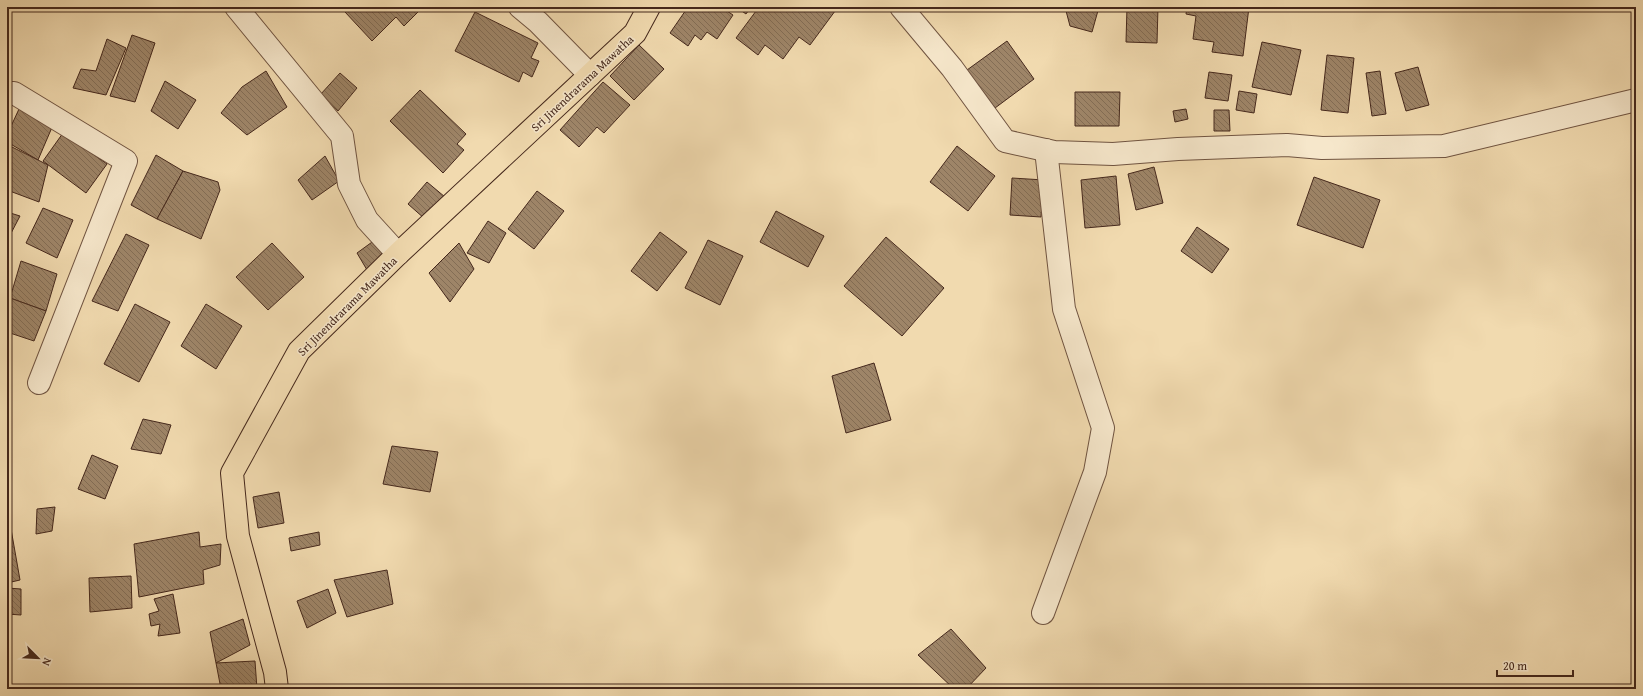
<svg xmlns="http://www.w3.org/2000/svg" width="1643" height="696" font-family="'Gentium Book Plus',serif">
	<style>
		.building { fill: url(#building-back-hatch); stroke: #45281c }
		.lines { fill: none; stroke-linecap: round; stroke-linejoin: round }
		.minor-casing { stroke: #705441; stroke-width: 24 }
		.major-casing { stroke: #45281c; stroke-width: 24 }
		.minor { stroke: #f6e7cb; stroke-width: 22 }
		.major { stroke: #f1daaf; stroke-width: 22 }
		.labels { text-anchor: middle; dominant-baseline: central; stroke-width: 3; stroke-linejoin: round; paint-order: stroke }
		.street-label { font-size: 12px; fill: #45281c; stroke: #f6e7cb }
	</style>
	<defs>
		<pattern id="building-back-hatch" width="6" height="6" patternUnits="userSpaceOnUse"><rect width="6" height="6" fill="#9e8568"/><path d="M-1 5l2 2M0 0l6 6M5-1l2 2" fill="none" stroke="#836d55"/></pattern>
	</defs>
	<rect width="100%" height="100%" fill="#f1daaf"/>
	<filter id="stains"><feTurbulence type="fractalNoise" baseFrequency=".005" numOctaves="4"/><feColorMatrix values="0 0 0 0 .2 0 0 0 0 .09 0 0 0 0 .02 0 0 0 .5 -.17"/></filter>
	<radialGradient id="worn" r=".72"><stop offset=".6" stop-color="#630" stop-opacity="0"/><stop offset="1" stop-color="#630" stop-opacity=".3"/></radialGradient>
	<!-- building -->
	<g class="building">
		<path d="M350,7H421L422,8L404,26L396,17L372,41L345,12Z"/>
		<path d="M688,7H721L733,15L717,39L707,32L701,40L695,35L688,46L670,33Z"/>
		<path d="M736,7H751L746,14Z"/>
		<path d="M759,7H838L810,45L799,37L783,59L765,45L758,55L736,38Z"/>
		<path d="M1065,7H1099L1092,32L1070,26Z"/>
		<path d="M1127,7H1158L1157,43L1126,42Z"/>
		<path d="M1187,7H1249L1243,56L1212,52L1214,42L1193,39L1196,16L1186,14Z"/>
		<path d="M475,12L538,43L531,58L539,61L532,77L523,72L519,82L455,51Z"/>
		<path d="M132,35L155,43L135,102L110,96Z"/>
		<path d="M107,39L126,48L106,95L73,88L81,69L96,71Z"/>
		<path d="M1007,41L1034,79L995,108L967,70Z"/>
		<path d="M1262,42L1301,50L1291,95L1252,87Z"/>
		<path d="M639,45L664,69L634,100L610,76Z"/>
		<path d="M1327,55L1354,58L1348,113L1321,110Z"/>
		<path d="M1418,67L1429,105L1406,111L1395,73Z"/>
		<path d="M266,71L287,107L247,135L221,113L242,87Z"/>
		<path d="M1380,71L1386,114L1372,116L1366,73Z"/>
		<path d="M1209,72L1232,75L1228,101L1205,98Z"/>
		<path d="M340,73L357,88L338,111L320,95Z"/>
		<path d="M165,81L196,100L178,129L151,111Z"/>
		<path d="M603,82L630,105L604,133L597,127L579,147L560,130Z"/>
		<path d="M420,90L466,134L457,144L464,150L443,173L390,121Z"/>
		<path d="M1239,91L1257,94L1254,113L1236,110Z"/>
		<path d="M1075,92H1120L1119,126H1075Z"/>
		<path d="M19,109L53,125L38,160L7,142V135Z"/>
		<path d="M1186,109L1188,119L1175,122L1173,111Z"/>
		<path d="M1214,110H1229L1230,131H1214Z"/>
		<path d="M63,133L107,164L86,193L43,161Z"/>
		<path d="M957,146L995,176L968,211L930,182Z"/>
		<path d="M12,147L48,165L39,202L7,190V162Z"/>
		<path d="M156,155L183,171L157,219L131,205Z"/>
		<path d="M325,156L339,181L312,200L298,180Z"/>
		<path d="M1154,167L1163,203L1136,210L1128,174Z"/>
		<path d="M183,171L218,182L220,190L201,239L157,219Z"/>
		<path d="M1116,176L1120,225L1085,228L1081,180Z"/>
		<path d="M1314,177L1380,200L1363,248L1297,225Z"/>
		<path d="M1012,178L1044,180L1041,217L1010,215Z"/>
		<path d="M427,182L445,197L425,219L408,204Z"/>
		<path d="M537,191L564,211L534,249L508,229Z"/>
		<path d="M43,208L73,220L57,258L26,243Z"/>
		<path d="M776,211L824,236L808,267L760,242Z"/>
		<path d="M7,212L20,216L7,241Z"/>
		<path d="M488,221L506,233L489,263L467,253Z"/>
		<path d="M1197,227L1229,249L1212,273L1181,251Z"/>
		<path d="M660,232L687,252L657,291L631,271Z"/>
		<path d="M126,234L149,245L118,311L92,301Z"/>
		<path d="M379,237L388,258L370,275L357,253Z"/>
		<path d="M886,237L944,288L902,336L844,286Z"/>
		<path d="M708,240L743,256L720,305L685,288Z"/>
		<path d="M272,243L304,277L268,310L236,277Z"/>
		<path d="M459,243L474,269L450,302L429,273Z"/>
		<path d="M21,261L57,274L46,311L10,298Z"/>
		<path d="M10,298L46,311L34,341L7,332V305Z"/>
		<path d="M135,304L170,322L139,382L104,364Z"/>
		<path d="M206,304L242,326L216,369L181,346Z"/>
		<path d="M874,363L891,420L846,433L832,376Z"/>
		<path d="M143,419L171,425L161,454L131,449Z"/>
		<path d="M392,446L438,452L430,492L383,484Z"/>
		<path d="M92,455L118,466L105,499L78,489Z"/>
		<path d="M279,492L284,523L258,528L253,497Z"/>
		<path d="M55,507L52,531L36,534L37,509Z"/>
		<path d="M11,529L20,580L7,583V530Z"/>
		<path d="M199,532L200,547L221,544L220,565L203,570L204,584L139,597L134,544Z"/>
		<path d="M319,532L320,545L291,551L289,538Z"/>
		<path d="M387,570L393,604L347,617L334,580Z"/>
		<path d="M131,576L132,608L90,612L89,578Z"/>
		<path d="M7,588L21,589V615L7,614Z"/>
		<path d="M328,589L336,613L307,628L297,601Z"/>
		<path d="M173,594L180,633L158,636L160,624L151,626L149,614L159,611L154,599Z"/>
		<path d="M243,619L250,645L216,663L210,632Z"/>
		<path d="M951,629L986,668L966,689H954L918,655Z"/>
		<path d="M255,661L257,689H221L216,663Z"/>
	</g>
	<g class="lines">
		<!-- minor casing -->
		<g class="minor-casing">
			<g id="minor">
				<path d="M236,7L342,136L349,184L367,220L398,254"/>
				<path d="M520,7L538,22L590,75"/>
				<path d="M901,7L952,68L1005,141L1054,152L1113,154L1178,149L1287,145L1322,148L1444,146L1636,100"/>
				<path d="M7,94L14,93L126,161L39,383"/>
				<path d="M1043,613L1095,472L1103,428L1064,309L1046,150"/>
			</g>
		</g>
		<!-- major casing -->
		<g class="major-casing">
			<path id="major" d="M277,689L275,672L238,536L232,473L299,351L398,254L635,33L649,7"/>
		</g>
		<!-- minor -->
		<use href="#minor" class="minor"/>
		<!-- major -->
		<use href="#major" class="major"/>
	</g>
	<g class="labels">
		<!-- street labels -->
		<g class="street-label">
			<text transform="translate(582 83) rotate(-43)">Sri Jinendrarama Mawatha</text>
			<text transform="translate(347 306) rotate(-45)">Sri Jinendrarama Mawatha</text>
		</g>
	</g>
	<!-- margin -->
	<rect width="1643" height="696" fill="none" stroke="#f1daaf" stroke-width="24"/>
	<rect x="8" y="8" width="1627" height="680" fill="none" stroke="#45281c" stroke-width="2"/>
	<rect x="12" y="12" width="1619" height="672" fill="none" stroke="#45281c"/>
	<!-- north arrow -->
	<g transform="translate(38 658) rotate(114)" stroke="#f6e7cb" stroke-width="3" paint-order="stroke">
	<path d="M0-3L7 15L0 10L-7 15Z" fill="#45281c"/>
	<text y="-6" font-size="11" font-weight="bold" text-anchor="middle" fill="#45281c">N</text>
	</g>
	<!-- scale -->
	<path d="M1497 670v6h76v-6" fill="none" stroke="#45281c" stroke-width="2"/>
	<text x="1503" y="670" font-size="12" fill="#45281c" stroke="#f6e7cb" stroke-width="3" paint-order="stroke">20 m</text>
	<rect width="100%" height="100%" filter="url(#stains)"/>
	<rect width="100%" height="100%" fill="url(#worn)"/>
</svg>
